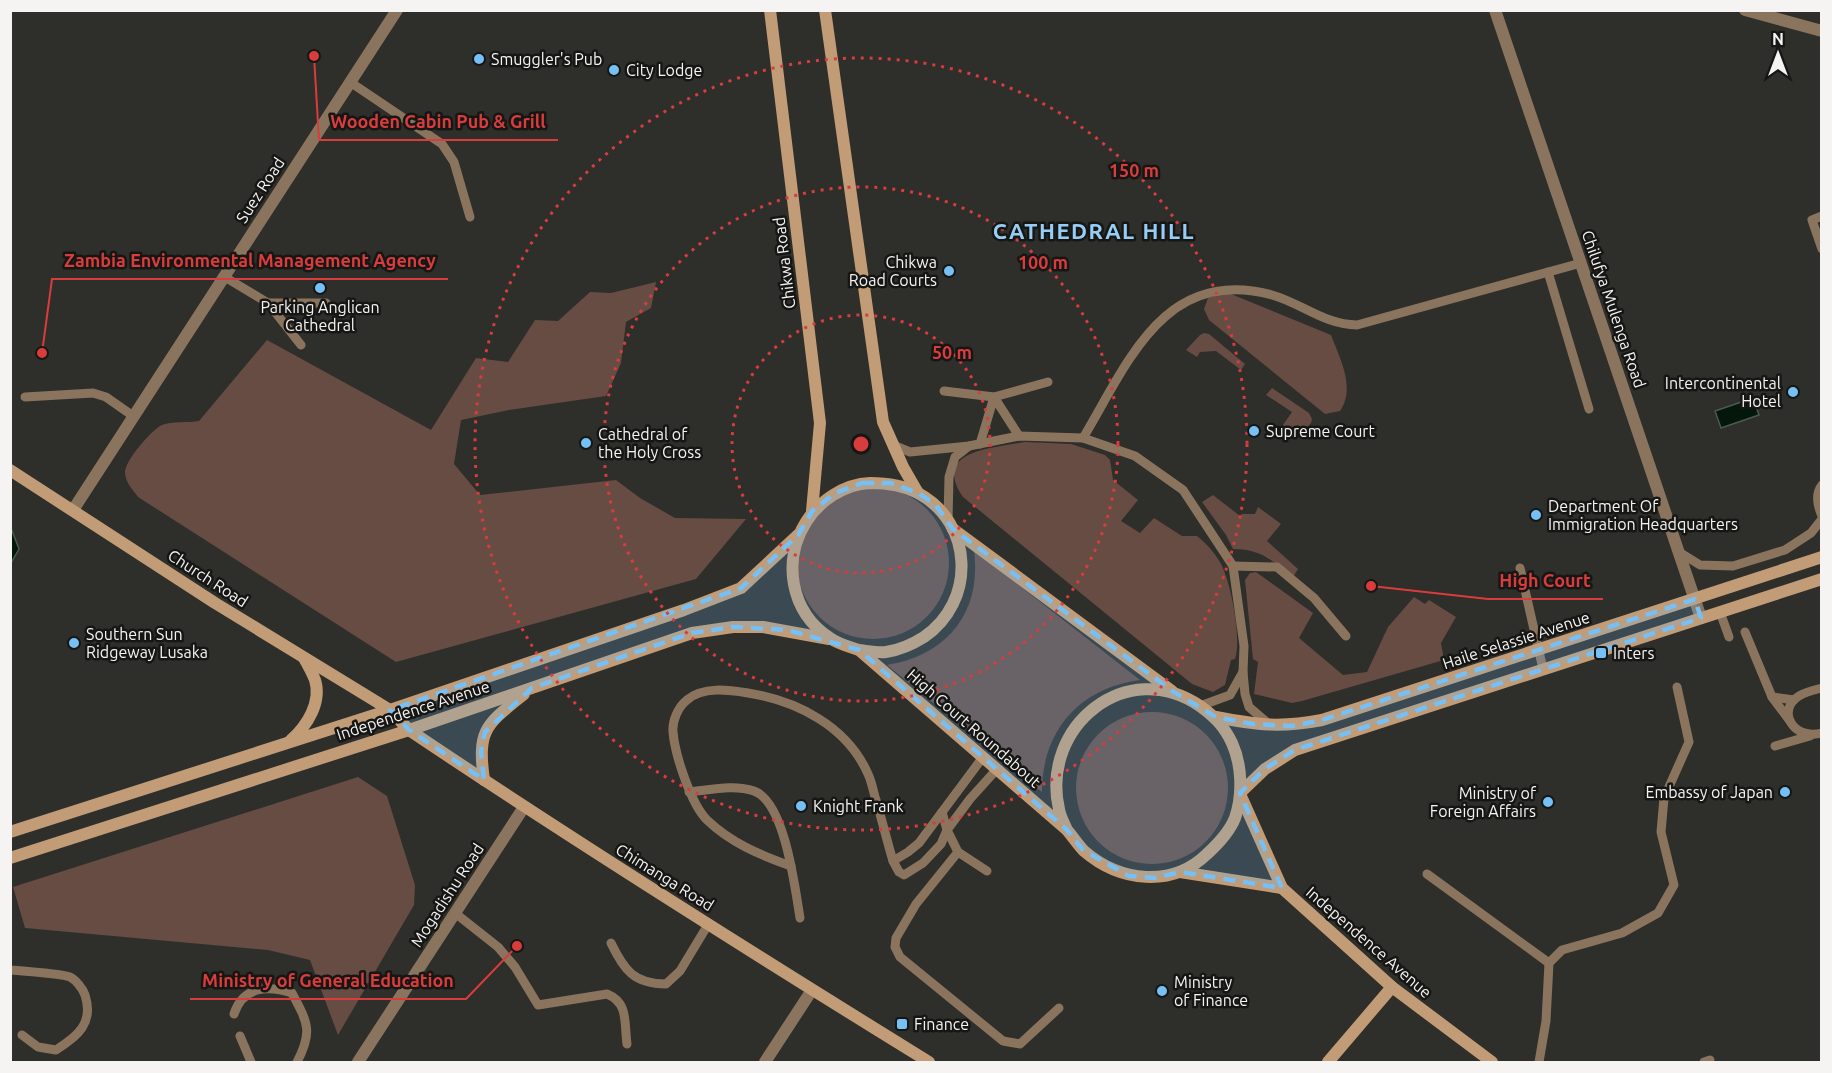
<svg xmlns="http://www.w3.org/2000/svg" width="1832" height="1073" font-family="Ubuntu,sans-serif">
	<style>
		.green { fill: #674c44 }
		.water { fill: #03180a; stroke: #4c5a50; stroke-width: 1.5 }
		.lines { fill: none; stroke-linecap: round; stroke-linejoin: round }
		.service { stroke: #8b745d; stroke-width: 9 }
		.minor { stroke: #8b745d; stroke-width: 12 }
		.tertiary { stroke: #8b745d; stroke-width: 12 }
		.secondary { stroke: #c19c76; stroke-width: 12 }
		.marked { fill: #75c0f6; fill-opacity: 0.2; stroke: #75c0f6; stroke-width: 4.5; stroke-dasharray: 12 8; stroke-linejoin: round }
		.ring { fill: none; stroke: #d93c3c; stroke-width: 3; stroke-dasharray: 3 6 }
		.poi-dot { fill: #75c0f6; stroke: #161614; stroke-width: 2 }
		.labels { text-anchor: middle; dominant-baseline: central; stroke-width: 5; stroke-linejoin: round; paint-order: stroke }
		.poi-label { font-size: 16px; fill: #f5f4f2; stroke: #161614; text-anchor: start }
		.street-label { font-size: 16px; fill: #f5f4f2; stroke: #161614 }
		.district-label { font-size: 22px; font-weight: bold; letter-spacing: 1.5px; fill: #97cdf5; stroke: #161614 }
		.centre { fill: #d93c3c; stroke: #161614; stroke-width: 3 }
		.ring-label { font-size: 18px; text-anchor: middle; font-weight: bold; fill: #d93c3c; stroke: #161614; stroke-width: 5; stroke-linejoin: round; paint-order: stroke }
		.leader { fill: none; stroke: #d93c3c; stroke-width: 2 }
		.callout-dot { fill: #d93c3c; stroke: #161614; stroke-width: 2 }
		.callout-label { font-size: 18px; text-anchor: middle; font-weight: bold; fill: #d93c3c; stroke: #161614; stroke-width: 5; stroke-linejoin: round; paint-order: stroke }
	</style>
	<rect width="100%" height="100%" fill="#2e2e2a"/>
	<!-- green -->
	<g class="green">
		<path d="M656,282L651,308L626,322L621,363L606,396L509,410L461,420L454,464L480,495L616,480L640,498L675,518L746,519L696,579L396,662L138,497C133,490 125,482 125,472C125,461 152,429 162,425C172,421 188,423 199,421L267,340L431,430L476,358L508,362L535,320L558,321L590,292L611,293Z"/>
		<path d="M1226,292L1331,335C1340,359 1356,388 1340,411L1325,414L1209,320L1204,309L1208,298Z"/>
		<path d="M1204,333L1209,334L1245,364L1241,370L1216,351L1200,352L1197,357L1186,350L1200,335Z"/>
		<path d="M1272,388L1309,413L1312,419L1311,423L1299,436L1283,425L1292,412L1266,395Z"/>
		<path d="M1025,442L1071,444L1105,455L1110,460L1113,480L1138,500L1121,521L1140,533L1154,518L1182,536H1197C1207,544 1215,553 1221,564C1231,583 1242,639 1235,659L1231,660L1225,685L1213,692L1192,684L963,497C931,450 993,448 1025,442Z"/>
		<circle cx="873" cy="563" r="76"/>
		<path d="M1213,495L1240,516L1242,514H1255L1258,507L1281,524L1267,541L1298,569L1293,577C1273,561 1261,549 1233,549L1226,535L1202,502Z"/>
		<path d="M974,550L1140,680C1079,688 1042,731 1042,792L887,665C948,655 982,612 974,550Z"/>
		<path d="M1256,572L1313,613L1299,638L1343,675L1367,672L1388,627L1414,597L1425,604L1429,600L1456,617L1441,643L1444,660L1302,701L1292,703L1254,694L1258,662L1253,659L1245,580L1250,573Z"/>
		<circle cx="1152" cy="788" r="76"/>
		<path d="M358,777L387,796L415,885L414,905L338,1035L310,960L268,950L25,928L13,887Z"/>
	</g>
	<!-- water -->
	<g class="water">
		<path d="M1753,398L1759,415L1721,428L1715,411Z"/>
		<path d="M11,528L19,549L11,563Z"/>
	</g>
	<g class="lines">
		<!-- service -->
		<g class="service">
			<path d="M350,82L442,144L454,162L470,217"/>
			<path d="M1822,216L1812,220L1822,249"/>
			<path d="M1548,272L1589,409"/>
			<path d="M223,276L268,303H326"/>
			<path d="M268,303L301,345"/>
			<path d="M944,391L994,397L1048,382"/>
			<path d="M25,397L93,393L106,397L133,416"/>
			<path d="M1083,438C1128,363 1164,266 1272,295C1301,303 1325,325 1357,325L1581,263"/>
			<path d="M980,444L994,397L1019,436"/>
			<path d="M893,445L910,452L969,446L1019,436L1083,438L1135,456L1183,490L1233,566L1244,646L1243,672L1245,694L1249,707L1270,725"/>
			<path d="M1822,485C1815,494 1818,507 1822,516"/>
			<path d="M948,520L949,477L955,457L969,446"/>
			<path d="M1679,552L1700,565L1733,566L1785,550L1811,533L1822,519"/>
			<path d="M1233,566L1277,567L1314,598L1346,636"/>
			<path d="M1520,568L1543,669"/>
			<path d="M1720,612L1729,637"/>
			<path d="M1745,632L1772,697L1790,721"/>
			<path d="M1822,688C1814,690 1805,692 1799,696C1776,710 1793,741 1822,733"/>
			<path d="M1772,697L1794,700"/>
			<path d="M1200,706L1230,695L1243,672"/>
			<path d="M1775,746L1810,736"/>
			<path d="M689,792C710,790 734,784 754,791C785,802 795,888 800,918"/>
			<path d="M942,812L947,830L958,852L987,871"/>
			<path d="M958,852L916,904L896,938L895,947L900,957L1003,1041L1020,1044L1059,1008"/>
			<path d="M893,861L908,852L919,843L983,757"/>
			<path d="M791,866C760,855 731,843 707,820C691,804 675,755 673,732C672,721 678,707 687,700C703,686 729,690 748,693C797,701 847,726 868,774C872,782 873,791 876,800C882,820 887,841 893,861L899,872L904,875L923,863L941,844L947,830L970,799L997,769"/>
			<path d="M1427,874L1549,963"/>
			<path d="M455,913L498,947L515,967L538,1005L607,994C629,1003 624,1023 627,1044"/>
			<path d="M611,943C624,970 634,984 666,984L680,971L709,923"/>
			<path d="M10,970C22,971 62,974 70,977C76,980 83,989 85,995C94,1023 78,1036 56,1050L38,1047L22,1035"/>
			<path d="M234,1014C243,986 268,985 292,993C308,1023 313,1032 297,1062"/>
			<path d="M240,1036L251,1062"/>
			<path d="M1539,1062L1546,1021L1549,963L1562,950L1622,933L1658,913L1674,885L1661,832L1664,798L1689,742L1677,687"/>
			<path d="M1704,1062L1710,1060"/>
		</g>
		<!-- minor -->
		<g class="minor">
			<path d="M1495,10L1701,618"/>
			<path d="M1745,10L1822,31"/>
			<path d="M73,510L397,10"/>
			<path d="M765,1062L812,990"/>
		</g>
		<!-- tertiary -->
		<path class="tertiary" d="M358,1062L524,807"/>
		<!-- secondary -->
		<g class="secondary">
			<path d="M770,10L820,423L812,511"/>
			<path d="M825,10L883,422L903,467L918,493"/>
			<path d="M10,470L215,603L390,710L409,730C580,845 754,954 929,1062"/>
			<path d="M953,529L1172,691"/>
			<path d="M859,650C868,651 878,653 886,652C900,650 913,644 924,637C976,602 974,523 918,493C903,485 887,483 870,483C844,484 819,501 806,522C782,560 790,612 830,638C838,644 850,647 859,650L1067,830C1073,837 1078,845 1084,851C1120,882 1172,888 1207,854C1218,844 1229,833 1235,818C1243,795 1242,765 1232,743C1224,726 1214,716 1200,706C1127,656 1040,726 1059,809C1060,816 1064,823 1067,830"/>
			<path d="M1216,717C1257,725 1280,728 1322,720L1822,557"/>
			<path d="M291,740C307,726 322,702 315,680C312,672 308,665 304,658"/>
			<path d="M484,780C477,729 486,725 524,694"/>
			<path d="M1240,793L1265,769L1295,750L1822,579"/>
			<path d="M1240,794L1282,888L1392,987L1492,1062"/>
			<path d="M10,832L390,710L684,610L741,588L798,535"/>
			<path d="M10,858L409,730L692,633L733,627H763L829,639"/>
			<path d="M1180,872L1282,888"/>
			<path d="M1328,1062L1392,987"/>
		</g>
	</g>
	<!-- marked area -->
	<path class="marked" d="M862,483H891L918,493L935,504L953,529L1174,692L1216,717L1253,724L1291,726L1322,720L1695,599L1701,618L1295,750L1265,769L1240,793L1282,888L1180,872L1155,878L1129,876L1083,850L1067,830L859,650L787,630L733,627L692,633L532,688L485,732L481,752L484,780L409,730L390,710L741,588L798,535L812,511L835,493Z"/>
	<!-- distance rings -->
	<g class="ring">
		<circle cx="861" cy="444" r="129"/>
		<circle cx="861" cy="444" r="257"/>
		<circle cx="861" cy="444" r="386"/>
	</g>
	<!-- markers -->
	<g class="poi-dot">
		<circle cx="479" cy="59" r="6"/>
		<circle cx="614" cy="70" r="6"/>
		<circle cx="949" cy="271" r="6"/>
		<circle cx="320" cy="288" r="6"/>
		<circle cx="1793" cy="392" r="6"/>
		<circle cx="1254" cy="431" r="6"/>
		<circle cx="586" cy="443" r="6"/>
		<circle cx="1536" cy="515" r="6"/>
		<circle cx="74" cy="643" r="6"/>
		<rect x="1595" y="647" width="12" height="12" rx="3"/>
		<circle cx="1785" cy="792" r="6"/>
		<circle cx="1548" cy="802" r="6"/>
		<circle cx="801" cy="806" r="6"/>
		<circle cx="1162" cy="991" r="6"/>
		<rect x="896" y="1018" width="12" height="12" rx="3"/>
	</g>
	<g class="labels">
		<!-- poi labels -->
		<g class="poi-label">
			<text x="491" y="59">Smuggler's Pub</text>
			<text x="626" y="70">City Lodge</text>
			<text x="937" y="262" text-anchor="end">Chikwa<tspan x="937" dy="18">Road Courts</tspan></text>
			<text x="320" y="307" text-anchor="middle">Parking Anglican<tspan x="320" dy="18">Cathedral</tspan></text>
			<text x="1781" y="383" text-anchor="end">Intercontinental<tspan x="1781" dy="18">Hotel</tspan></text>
			<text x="1266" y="431">Supreme Court</text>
			<text x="598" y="434">Cathedral of<tspan x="598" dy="18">the Holy Cross</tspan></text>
			<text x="1548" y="506">Department Of<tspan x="1548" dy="18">Immigration Headquarters</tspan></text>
			<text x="86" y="634">Southern Sun<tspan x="86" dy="18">Ridgeway Lusaka</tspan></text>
			<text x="1613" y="653">Inters</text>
			<text x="1773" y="792" text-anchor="end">Embassy of Japan</text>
			<text x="1536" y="793" text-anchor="end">Ministry of<tspan x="1536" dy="18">Foreign Affairs</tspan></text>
			<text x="813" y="806">Knight Frank</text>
			<text x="1174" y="982">Ministry<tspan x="1174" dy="18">of Finance</tspan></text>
			<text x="914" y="1024">Finance</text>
		</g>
		<!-- street labels -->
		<g class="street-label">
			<text transform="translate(260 190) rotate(-57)">Suez Road</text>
			<text transform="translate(784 263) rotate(-97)">Chikwa Road</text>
			<text transform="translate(1614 309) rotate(71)">Chilufya Mulenga Road</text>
			<text transform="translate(208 578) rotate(33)">Church Road</text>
			<text transform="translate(1516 640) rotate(-18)">Haile Selassie Avenue</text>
			<text transform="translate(413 710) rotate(-18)">Independence Avenue</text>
			<text transform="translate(974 728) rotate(41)">High Court Roundabout</text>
			<text transform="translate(665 877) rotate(32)">Chimanga Road</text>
			<text transform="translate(447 895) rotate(-57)">Mogadishu Road</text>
			<text transform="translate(1369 942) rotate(41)">Independence Avenue</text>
		</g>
		<!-- district labels -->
		<g class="district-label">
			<text x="1094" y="230">CATHEDRAL HILL</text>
		</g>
	</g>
	<circle cx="861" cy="444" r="9" class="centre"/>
	<g class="ring-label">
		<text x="1134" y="177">150 m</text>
		<text x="1043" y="269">100 m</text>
		<text x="952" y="359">50 m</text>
	</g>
	<!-- callouts -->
	<path class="leader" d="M314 56L319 140H558M42 353L52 279H448M1371 586L1488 599H1603M517 946L466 999H190"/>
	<g class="callout-dot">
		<circle cx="314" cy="56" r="6"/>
		<circle cx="42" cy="353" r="6"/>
		<circle cx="1371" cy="586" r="6"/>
		<circle cx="517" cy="946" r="6"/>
	</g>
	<g class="callout-label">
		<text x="438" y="128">Wooden Cabin Pub &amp; Grill</text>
		<text x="250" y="267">Zambia Environmental Management Agency</text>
		<text x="1545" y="587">High Court</text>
		<text x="328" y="987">Ministry of General Education</text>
	</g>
	<!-- border -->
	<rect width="1832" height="1073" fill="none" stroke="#f5f4f2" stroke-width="24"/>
	<!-- north arrow -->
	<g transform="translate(1778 54)" stroke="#161614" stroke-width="4.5" paint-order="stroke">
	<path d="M0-4.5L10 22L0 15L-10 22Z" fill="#f5f4f2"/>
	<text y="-9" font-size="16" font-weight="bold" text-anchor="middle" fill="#f5f4f2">N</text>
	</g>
</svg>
